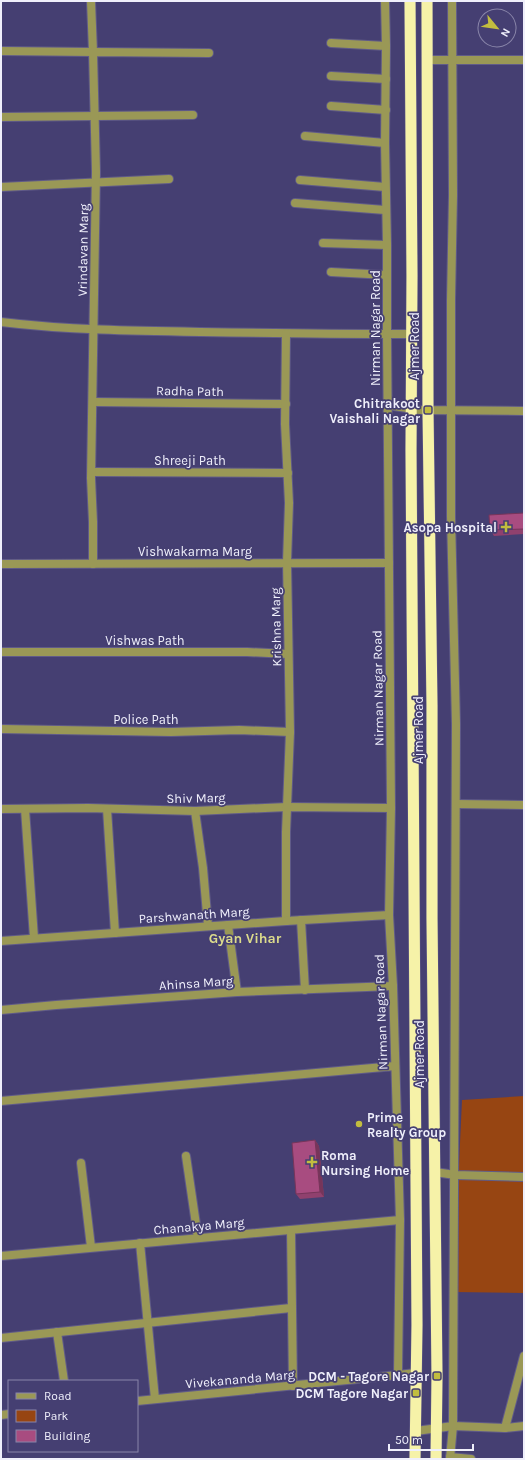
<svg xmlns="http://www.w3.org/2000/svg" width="525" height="1460" font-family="Karla,sans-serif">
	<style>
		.green { fill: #974512 }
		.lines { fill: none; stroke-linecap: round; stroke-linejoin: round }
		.minor-casing { stroke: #605b88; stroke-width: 10 }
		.tertiary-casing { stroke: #605b88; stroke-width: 10 }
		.trunk-casing { stroke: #605b88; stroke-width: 12 }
		.minor { stroke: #9a9856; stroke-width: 8 }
		.tertiary { stroke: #9a9856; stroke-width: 8 }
		.trunk { stroke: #f6f2a8; stroke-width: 11 }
		.wall { fill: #90416e }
		.shaded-wall { fill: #76355a }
		.building { fill: #a84c80; stroke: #76355a }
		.poi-dot { fill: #c2bd3f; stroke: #453f72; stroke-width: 1.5 }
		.labels { text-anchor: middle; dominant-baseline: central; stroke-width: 3.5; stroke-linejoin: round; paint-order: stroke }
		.street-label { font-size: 13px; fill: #efeffb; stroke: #453f72 }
		.poi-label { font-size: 13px; font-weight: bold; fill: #efeffb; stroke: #453f72; text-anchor: end }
		.neighbourhood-label { font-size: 14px; font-weight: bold; fill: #dcdb8c; stroke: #453f72 }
	</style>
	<rect width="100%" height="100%" fill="#453f72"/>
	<!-- green -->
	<path class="green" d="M524,1096V1293L453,1292L462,1100Z"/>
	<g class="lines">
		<!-- minor casing -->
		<g class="minor-casing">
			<g id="minor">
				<path d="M331,43L386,46"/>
				<path d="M1,51L93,52L91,1"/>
				<path d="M428,60H524"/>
				<path d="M331,76L386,79"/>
				<path d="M331,106L386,110"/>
				<path d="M1,117L193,115"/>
				<path d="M305,136L385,143"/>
				<path d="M300,180L385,187"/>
				<path d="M1,187L169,179"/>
				<path d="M295,203L385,210"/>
				<path d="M323,243L387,245"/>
				<path d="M331,272L387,275"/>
				<path d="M1,322C67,330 135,331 201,332C263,333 325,334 387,334"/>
				<path d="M93,402L286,404"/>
				<path d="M92,472L288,473"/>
				<path d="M1,564L389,563"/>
				<path d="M93,564V522L91,478L96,172L93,52L209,53"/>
				<path d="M1,652H247L288,654"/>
				<path d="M1,729L171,732L239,730L290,732"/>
				<path d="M456,804L524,805"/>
				<path d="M1,809L88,808L195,811L287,807L391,808"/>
				<path d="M25,809L34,938"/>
				<path d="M107,809L115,933"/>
				<path d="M195,811L203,868L208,926"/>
				<path d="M301,920L305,990"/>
				<path d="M286,921V832L290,732L287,562L289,503L285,424L286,334"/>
				<path d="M228,925L237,992"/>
				<path d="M1,941L286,921L389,915"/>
				<path d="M1,1010L56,1005L237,992L393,986"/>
				<path d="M186,1156L198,1238"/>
				<path d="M81,1163L91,1247"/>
				<path d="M435,1172L455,1175L524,1177"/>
				<path d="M291,1230L293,1386"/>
				<path d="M140,1243L155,1399"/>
				<path d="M1,1256L400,1220"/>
				<path d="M57,1332L64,1381"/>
				<path d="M1,1338L291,1308"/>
				<path d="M137,1401L398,1375"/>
				<path d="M1,1415L9,1414"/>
				<path d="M505,1428L524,1356"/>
				<path d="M450,1457L471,1459"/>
			</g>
		</g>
		<!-- tertiary casing -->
		<g class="tertiary-casing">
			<g id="tertiary">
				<path d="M385,1L386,46L385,143L387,245V334L391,808L389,915L393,986L400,1220L398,1375L416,1373"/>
				<path d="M387,334H412"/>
				<path d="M387,405L420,410L524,411"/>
				<path d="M1,1101L395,1066"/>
				<path d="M416,1431L453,1426L505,1428L524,1426"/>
				<path d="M450,1459L453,1426L456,724L451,517V300L453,195L452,1"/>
			</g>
		</g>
		<!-- trunk casing -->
		<g class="trunk-casing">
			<g id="trunk">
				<path d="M410,1L412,276L411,450L417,1325L415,1459"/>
				<path d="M427,1L428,410L432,705V918L437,1376L436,1459"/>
			</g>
		</g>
		<!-- minor -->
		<use href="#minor" class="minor"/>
		<!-- tertiary -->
		<use href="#tertiary" class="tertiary"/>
		<!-- trunk -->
		<use href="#trunk" class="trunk"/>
	</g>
	<!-- wall -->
	<g class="wall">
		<path d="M524,513V534L494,536L490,530Z"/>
		<path d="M315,1140L319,1146L324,1197L300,1199L296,1194Z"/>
	</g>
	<!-- shaded-wall -->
	<path class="shaded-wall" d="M315,1140L319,1146L324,1197L320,1192Z"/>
	<!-- building -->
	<g class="building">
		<path d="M524,513V529L490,530L489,515Z"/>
		<path d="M315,1140L320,1192L296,1194L292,1143Z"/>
	</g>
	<!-- markers -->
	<g class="poi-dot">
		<rect x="424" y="406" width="8" height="8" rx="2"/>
		<path d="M504 521h4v4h4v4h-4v4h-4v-4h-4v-4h4z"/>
		<circle cx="359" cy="1124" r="4"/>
		<path d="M310 1156h4v4h4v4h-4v4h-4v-4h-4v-4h4z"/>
		<rect x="433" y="1372" width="8" height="8" rx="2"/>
		<rect x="412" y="1389" width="8" height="8" rx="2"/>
	</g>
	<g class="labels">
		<!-- street labels -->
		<g class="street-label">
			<text transform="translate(83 250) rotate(-89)">Vrindavan Marg</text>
			<text transform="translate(375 328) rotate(-90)">Nirman Nagar Road</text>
			<text transform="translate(414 346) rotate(-90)">Ajmer Road</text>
			<text transform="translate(190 391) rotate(1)">Radha Path</text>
			<text x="190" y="460">Shreeji Path</text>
			<text x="195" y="551">Vishwakarma Marg</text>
			<text transform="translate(276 627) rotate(-91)">Krishna Marg</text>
			<text x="145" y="640">Vishwas Path</text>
			<text transform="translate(378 688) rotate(-91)">Nirman Nagar Road</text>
			<text x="146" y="719">Police Path</text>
			<text transform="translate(418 730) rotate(-90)">Ajmer Road</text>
			<text transform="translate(196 798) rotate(-1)">Shiv Marg</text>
			<text transform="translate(194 915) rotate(-4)">Parshwanath Marg</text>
			<text transform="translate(196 983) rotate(-4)">Ahinsa Marg</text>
			<text transform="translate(381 1012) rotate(-92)">Nirman Nagar Road</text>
			<text transform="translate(419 1054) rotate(-90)">Ajmer Road</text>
			<text transform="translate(199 1226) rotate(-5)">Chanakya Marg</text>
			<text transform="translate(240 1379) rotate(-5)">Vivekananda Marg</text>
		</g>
		<!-- poi labels -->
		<g class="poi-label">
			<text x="420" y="403">Chitrakoot<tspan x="420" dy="15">Vaishali Nagar</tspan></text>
			<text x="497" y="527">Asopa Hospital</text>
			<text x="367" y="1117" text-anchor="start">Prime<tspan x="367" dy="15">Realty Group</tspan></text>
			<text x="321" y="1155" text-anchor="start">Roma<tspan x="321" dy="15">Nursing Home</tspan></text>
			<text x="429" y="1376">DCM - Tagore Nagar</text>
			<text x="408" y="1393">DCM Tagore Nagar</text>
		</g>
		<!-- neighbourhood labels -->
		<g class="neighbourhood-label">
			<text x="245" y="938">Gyan Vihar</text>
		</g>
	</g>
	<!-- border -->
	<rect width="525" height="1460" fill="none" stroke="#efeffb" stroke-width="4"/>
	<!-- legend -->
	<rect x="8" y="1380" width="130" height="72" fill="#453f72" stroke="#8985a9"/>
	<rect x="16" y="1393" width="20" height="6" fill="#9a9856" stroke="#8985a9"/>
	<text x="44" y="1400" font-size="12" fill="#efeffb">Road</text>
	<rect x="16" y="1410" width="20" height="12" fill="#974512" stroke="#8985a9"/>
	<text x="44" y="1420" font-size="12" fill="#efeffb">Park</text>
	<rect x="16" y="1430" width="20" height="12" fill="#a84c80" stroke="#8985a9"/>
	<text x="44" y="1440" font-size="12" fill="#efeffb">Building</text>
	<!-- north arrow -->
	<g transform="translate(497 28) rotate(119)"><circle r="19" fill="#453f72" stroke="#8985a9"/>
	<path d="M0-3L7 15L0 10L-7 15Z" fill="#c2bd3f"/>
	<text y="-6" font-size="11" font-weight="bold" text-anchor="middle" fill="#efeffb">N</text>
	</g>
	<!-- scale -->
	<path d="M389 1444v6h84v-6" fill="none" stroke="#efeffb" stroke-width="2"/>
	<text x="395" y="1444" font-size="12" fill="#efeffb" stroke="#453f72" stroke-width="3" paint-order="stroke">50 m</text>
</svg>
